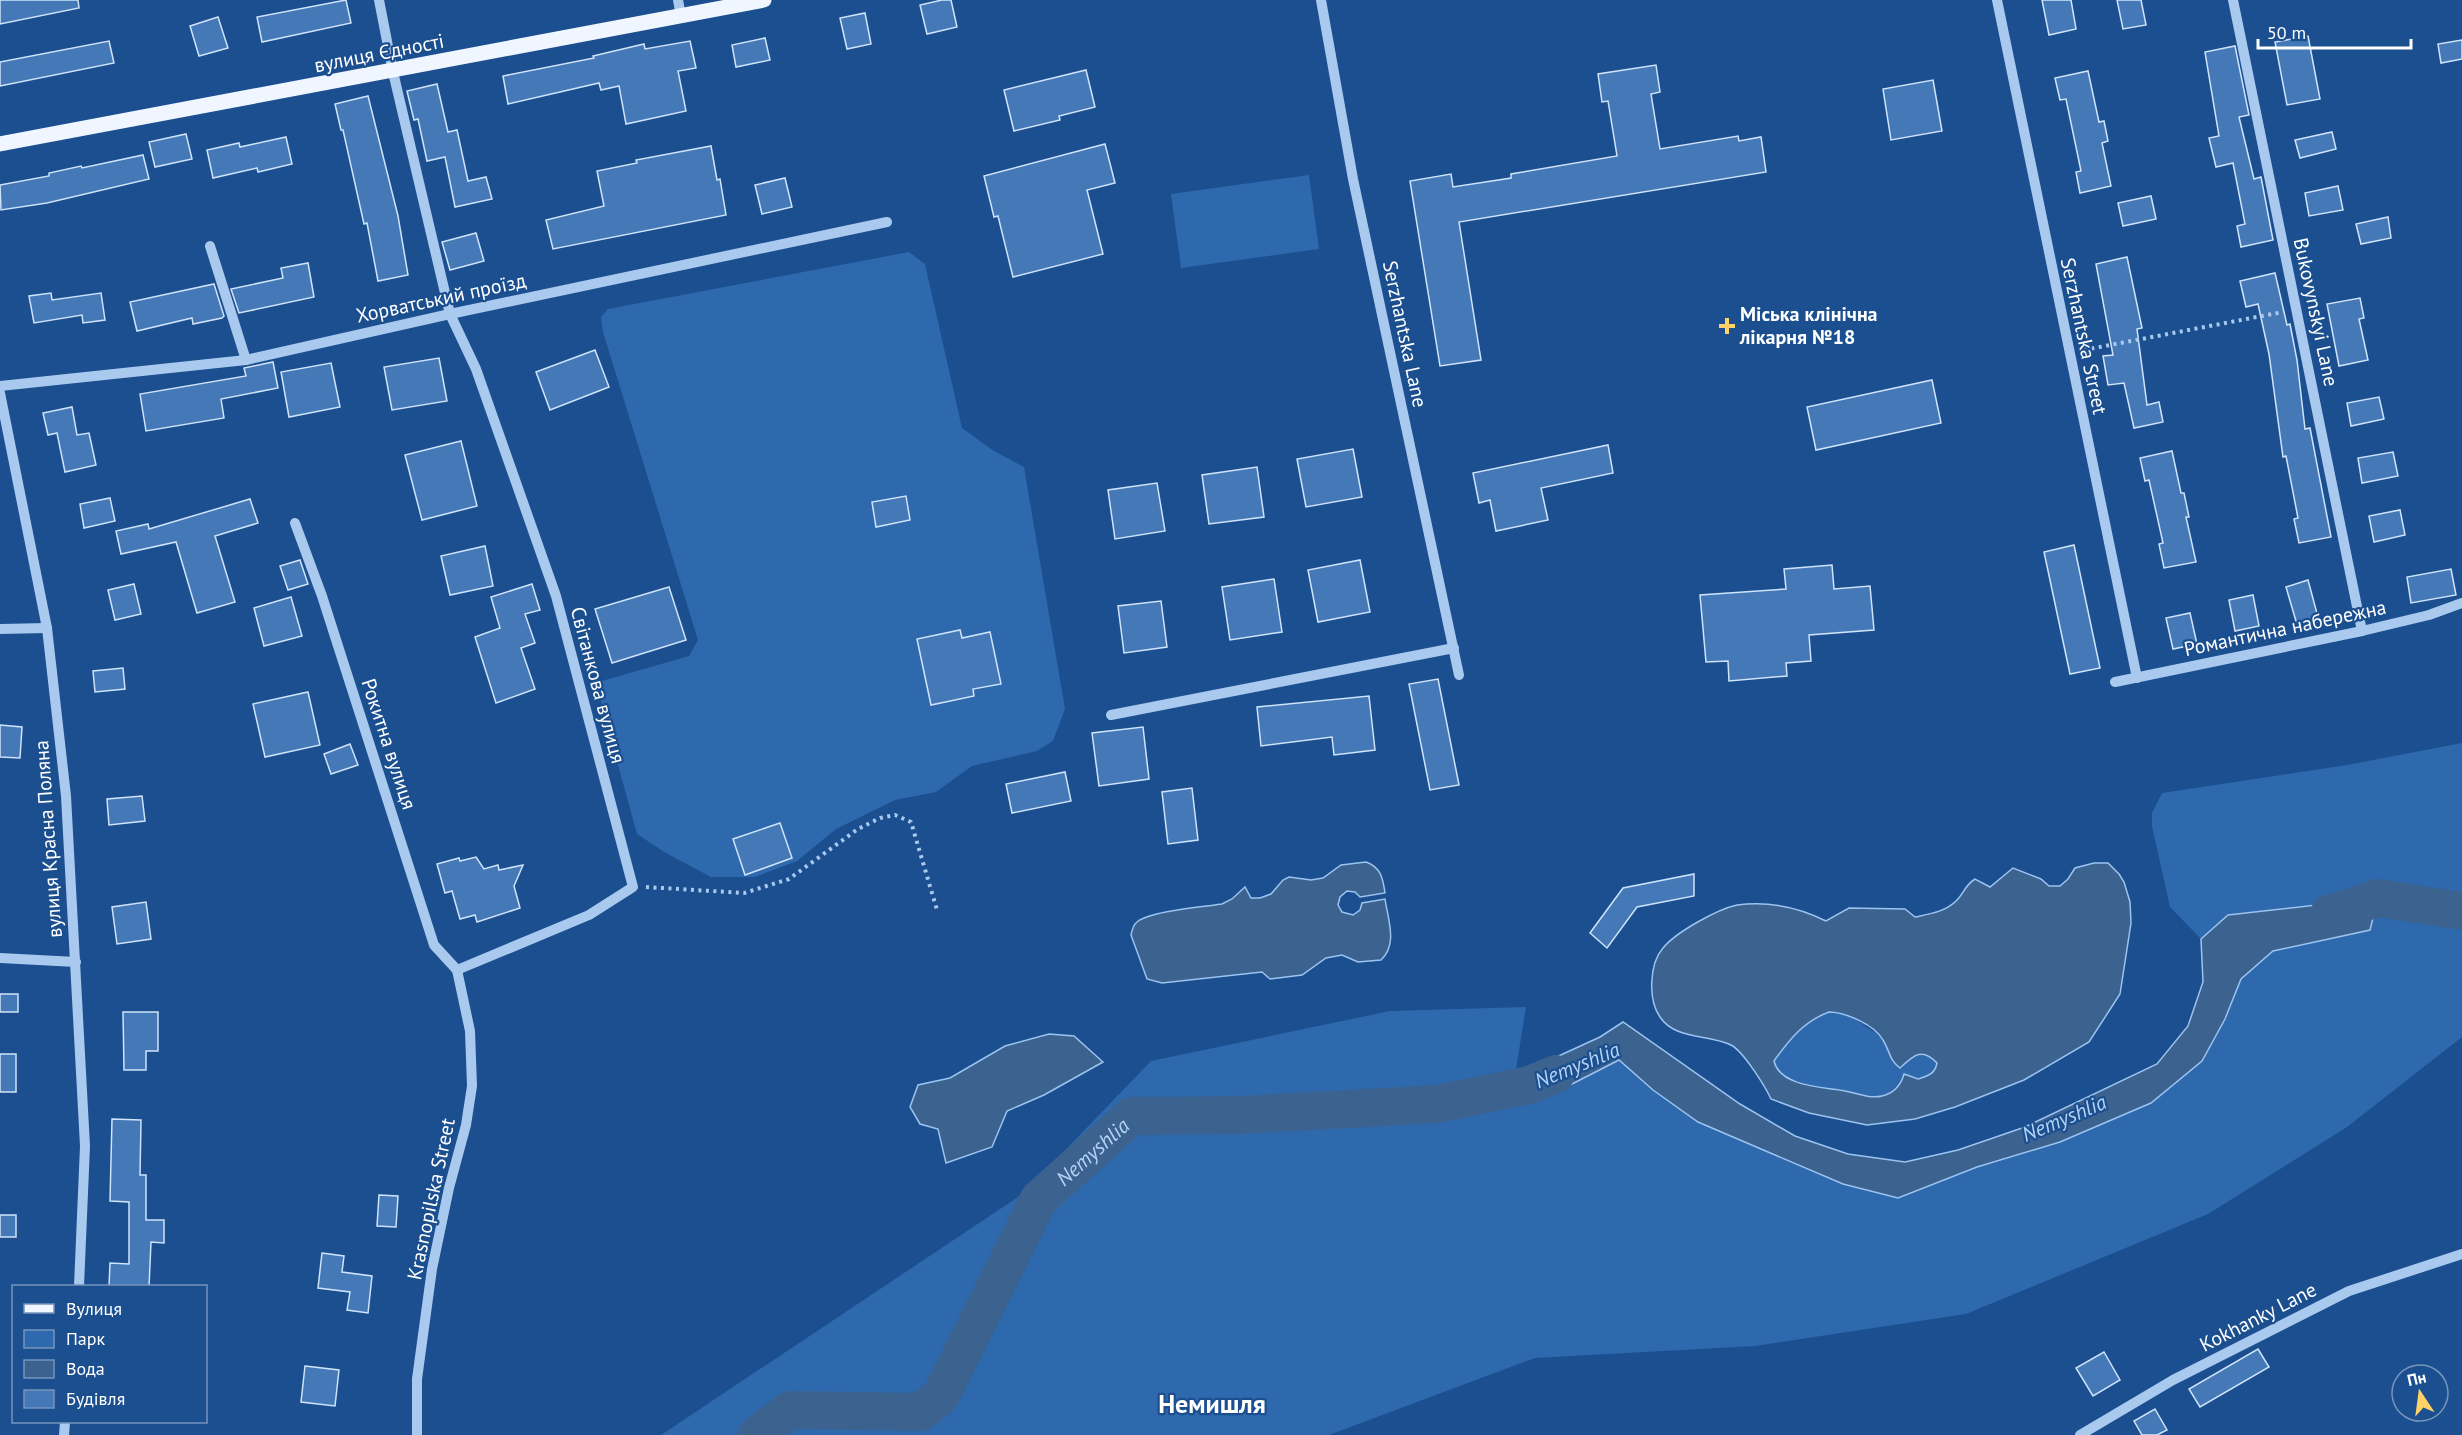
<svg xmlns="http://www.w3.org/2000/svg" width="2462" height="1435" font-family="'PT Sans',sans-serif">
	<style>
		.green { fill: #2e69ad }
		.water { fill: #3c6290; stroke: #9cc4f0; stroke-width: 1.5; fill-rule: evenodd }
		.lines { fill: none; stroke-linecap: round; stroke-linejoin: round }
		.river { stroke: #3c6290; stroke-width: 38 }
		.building { fill: #4478b7; stroke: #cfe3fa; stroke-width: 1.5 }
		.path { stroke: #a9c9ee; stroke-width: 4; stroke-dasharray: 3 4.5; stroke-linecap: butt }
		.minor { stroke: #a9c9ee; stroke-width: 10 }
		.major { stroke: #f0f6ff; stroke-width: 15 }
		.poi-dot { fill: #ffd166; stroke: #1b4f8f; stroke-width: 2 }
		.labels { text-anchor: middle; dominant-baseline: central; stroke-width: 4.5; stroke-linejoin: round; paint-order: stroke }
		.street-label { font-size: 20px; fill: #fff; stroke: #1b4f8f }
		.poi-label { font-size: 20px; font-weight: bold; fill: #fff; stroke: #1b4f8f; text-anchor: start }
		.water-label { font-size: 21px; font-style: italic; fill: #b5d3f5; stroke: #1b4f8f }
		.district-label { font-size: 26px; font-weight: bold; fill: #fff; stroke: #1b4f8f }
	</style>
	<rect width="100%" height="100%" fill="#1b4f8f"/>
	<!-- green -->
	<g class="green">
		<path d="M1309,175L1319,249L1181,268L1171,194Z"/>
		<path d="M909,252L925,264L962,428L994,451L1024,467L1065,709L1053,741L1037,751L972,766L936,792L895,800L836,829L797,861L755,877H711L666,853L637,834L601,703L602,681L689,656L698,640L603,332L601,317L608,309Z"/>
		<path d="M2462,743V1037L2347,1127L2208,1214L1966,1314L1755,1346L1535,1358L1329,1435H661L1024,1193L1151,1061L1390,1011L1526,1007L1515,1076L1501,1098L1572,1084L1619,1060L1653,1090L1698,1122L1843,1184L1898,1198L1977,1167L2202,1061L2225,1019L2241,979L2273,951L2370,930L2377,898L2228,915L2201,939L2170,907L2152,826V813L2162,793L2347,765Z"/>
		<path d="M1829,1012H1840L1850,1016L1912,1057C1925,1053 1928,1054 1937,1063L1936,1070L1930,1075L1901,1084L1883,1096L1871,1097L1808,1085L1787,1078L1776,1069L1774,1062C1789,1040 1804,1021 1829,1012Z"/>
	</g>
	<!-- water -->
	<g class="water">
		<path d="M1366,862C1381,867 1383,879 1385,893L1360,897L1355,892L1347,891L1340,897L1338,905L1342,912L1353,915L1360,910L1362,903L1385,899C1388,920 1398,944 1381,960L1358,962L1342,955L1326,958L1302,975L1270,979L1262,972L1162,983L1147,979L1131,935C1132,930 1133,925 1137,922C1151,911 1203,907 1222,904L1232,899L1245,887L1251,898H1260L1271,894L1283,880L1289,877L1311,880L1323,878L1341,865Z"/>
		<path d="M2094,863H2108L2119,874L2124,882L2130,902L2131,923L2120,994L2089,1042L2024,1080L1955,1107L1915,1119L1867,1125L1809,1113L1771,1099C1765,1086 1743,1051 1731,1045C1709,1034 1675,1040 1660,1017C1648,1000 1649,964 1663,948C1676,932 1718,909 1737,905C1768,901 1798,907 1826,921L1849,908L1905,909L1915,917C1929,914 1945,912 1956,901C1964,894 1964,886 1975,879L1990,887L2013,868L2041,879L2049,886H2060L2068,879L2075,868ZM1829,1012C1845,1012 1875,1025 1883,1040C1890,1051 1889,1060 1900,1068C1914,1055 1922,1047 1937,1063C1935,1074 1928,1076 1918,1079L1904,1074C1901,1085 1894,1093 1882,1096C1869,1099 1857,1093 1845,1091C1824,1087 1780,1087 1774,1061C1789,1040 1804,1021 1829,1012Z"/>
		<path d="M2378,898L2370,930L2273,951L2241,979L2225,1019L2202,1061L2151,1103L2060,1142L1977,1167L1898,1198L1843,1184L1698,1122L1653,1090L1619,1060L1572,1084L1530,1101L1501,1098L1515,1076L1600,1037L1623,1022L1740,1104L1795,1136L1848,1154L1905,1162L1958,1150L2025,1127L2157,1064L2188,1026L2203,982L2201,939L2228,915Z"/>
		<path d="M1049,1034L1074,1036L1103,1062L1044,1095L1007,1111L992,1147L946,1163L938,1129L920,1124L910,1107L918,1085L950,1078L1005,1046Z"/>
	</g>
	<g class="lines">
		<!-- river -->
		<g class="river">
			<path d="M2329,914L2378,898L2462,911"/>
			<path id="s1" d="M757,1435L790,1410L920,1412L940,1397L1039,1199L1132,1116L1239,1115L1437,1104L1529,1085L1556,1074"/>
		</g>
	</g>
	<!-- building -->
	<g class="building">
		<path d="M0,0H78L79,8L0,24Z"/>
		<path d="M346,0L351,23L262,42L257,17Z"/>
		<path d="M942,0H951L957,27L927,34L920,5Z"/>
		<path d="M2042,0H2071L2076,29L2049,35Z"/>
		<path d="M2117,0H2141L2146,25L2123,29Z"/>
		<path d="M865,13L871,44L847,49L840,18Z"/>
		<path d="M218,17L228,48L199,56L190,26Z"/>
		<path d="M2308,36L2320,99L2287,105L2275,42Z"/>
		<path d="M765,38L770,60L736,67L732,45Z"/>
		<path d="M2462,40V59L2441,63L2438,44Z"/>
		<path d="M109,41L114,63L0,86V62Z"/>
		<path d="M690,41L696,68L678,71L686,111L626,124L619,86L601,90L599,83L508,104L503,76L594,58L593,56L644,44L645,49Z"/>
		<path d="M2235,46L2249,115L2239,117L2254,179L2261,177L2273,240L2241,247L2237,226L2245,224L2233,163L2216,167L2209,138L2219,136L2205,52Z"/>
		<path d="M1656,65L1660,92L1651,94L1660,149L1738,136L1739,141L1761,137L1766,172L1459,222L1481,360L1440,366L1410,181L1451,174L1453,187L1511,178V174L1617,156L1608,101L1602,102L1598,74Z"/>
		<path d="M1086,70L1095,107L1059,116L1060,120L1014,131L1004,90Z"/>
		<path d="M2088,71L2099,122L2104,121L2108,141L2102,143L2111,186L2080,193L2076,172L2081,171L2066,99L2060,100L2055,78Z"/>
		<path d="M1933,80L1942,131L1891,140L1883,89Z"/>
		<path d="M437,84L448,132L457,130L468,181L486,177L492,199L455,207L445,157L427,161L418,119L414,120L407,91Z"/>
		<path d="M368,96L398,216L408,275L378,281L367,223L364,224L343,130H341L335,104Z"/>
		<path d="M2332,132L2336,149L2300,158L2295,140Z"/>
		<path d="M186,134L192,159L155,167L149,142Z"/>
		<path d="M286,137L292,164L258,172L257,168L213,178L207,150L239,143L240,147Z"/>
		<path d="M1105,144L1115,183L1087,190L1103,254L1013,277L998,216L994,217L984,176Z"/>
		<path d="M711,146L717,180L720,179L726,215L553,249L546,220L604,206L597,171L637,163L636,160Z"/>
		<path d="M143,155L149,179L47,203L1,210L0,185L49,176V173L81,166L82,168Z"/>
		<path d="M785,178L792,207L762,214L755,185Z"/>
		<path d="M2338,186L2343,210L2309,216L2305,193Z"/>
		<path d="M2151,196L2156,219L2123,226L2118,203Z"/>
		<path d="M2388,217L2391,238L2361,244L2356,224Z"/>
		<path d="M476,233L484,261L450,270L442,242Z"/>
		<path d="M2127,257L2142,328L2137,329L2147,405L2159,402L2163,422L2134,428L2124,383L2108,385L2103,356L2113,355L2096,264Z"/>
		<path d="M308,263L314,297L239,313L231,289L283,278L281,268Z"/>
		<path d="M2275,273L2287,325L2290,324L2297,360L2305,429L2310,428L2331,537L2299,543L2294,519L2298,518L2286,456L2283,457L2269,354L2258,304L2246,307L2240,281Z"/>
		<path d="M214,284L224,316L222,318L193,324L192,318L137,331L130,302Z"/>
		<path d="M51,293L52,300L101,293L105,320L83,323L82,315L34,323L29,296Z"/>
		<path d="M2360,298L2364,318L2359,319L2368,360L2339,366L2327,304Z"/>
		<path d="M595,350L609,387L550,410L536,372Z"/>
		<path d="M439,358L447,401L392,410L384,367Z"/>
		<path d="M273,362L278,388L221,399L224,418L146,431L140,394L246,376L244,368Z"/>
		<path d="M331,363L340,407L289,417L281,372Z"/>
		<path d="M1932,380L1941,423L1816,450L1807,407Z"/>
		<path d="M2379,397L2384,419L2351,426L2347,403Z"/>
		<path d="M72,407L77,435L89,433L96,465L65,472L57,433L48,435L43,413Z"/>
		<path d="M461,441L477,506L422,520L405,455Z"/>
		<path d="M1608,445L1613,473L1541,488L1548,520L1496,531L1490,500L1479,503L1473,473Z"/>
		<path d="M1353,449L1362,497L1306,507L1297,459Z"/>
		<path d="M2172,451L2181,493H2184L2189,517H2186L2196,562L2164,568L2159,544L2163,543L2149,480L2145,481L2140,458Z"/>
		<path d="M2393,452L2398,476L2362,483L2358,458Z"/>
		<path d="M1257,467L1264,517L1209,524L1202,475Z"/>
		<path d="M1157,483L1165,531L1115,539L1108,490Z"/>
		<path d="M906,496L910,520L876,527L872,502Z"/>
		<path d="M110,498L115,521L84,528L80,504Z"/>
		<path d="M250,499L258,523L215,536L235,602L197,613L176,542L121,554L116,531L148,524L149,529Z"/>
		<path d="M2400,510L2405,535L2374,542L2369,516Z"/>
		<path d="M2074,545L2100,668L2070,674L2044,552Z"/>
		<path d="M485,546L493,586L450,595L441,556Z"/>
		<path d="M300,560L308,584L288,590L280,566Z"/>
		<path d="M1360,560L1370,612L1318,622L1308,570Z"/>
		<path d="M1832,565L1834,589L1870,586L1874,630L1809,635L1811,661L1786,663L1787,676L1729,681L1728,661L1706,662L1700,595L1786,589L1784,569Z"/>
		<path d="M2451,569L2456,595L2411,603L2407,577Z"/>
		<path d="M1274,579L1282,632L1230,640L1222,587Z"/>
		<path d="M2308,580L2319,621L2298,628L2286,587Z"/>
		<path d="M134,584L141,614L115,620L108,590Z"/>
		<path d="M532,584L540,610L525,614L535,643L521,648L535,689L496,703L475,637L500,628L491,597Z"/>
		<path d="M669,587L686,640L612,663L595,609Z"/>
		<path d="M2253,595L2259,626L2235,631L2229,600Z"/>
		<path d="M291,597L302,636L264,646L254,608Z"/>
		<path d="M1161,601L1167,647L1124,653L1118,606Z"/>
		<path d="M2190,613L2197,644L2173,649L2166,618Z"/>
		<path d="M960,630L962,638L990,632L1001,684L973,689L974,696L931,705L917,639Z"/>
		<path d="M123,668L125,689L95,692L93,671Z"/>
		<path d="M1438,679L1459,785L1430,790L1409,684Z"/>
		<path d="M308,692L320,745L265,757L253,704Z"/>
		<path d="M1369,696L1375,750L1334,755L1332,737L1261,746L1257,707Z"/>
		<path d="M0,725L22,727L20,758L0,757Z"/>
		<path d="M1143,727L1149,779L1099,786L1092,733Z"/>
		<path d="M350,744L358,765L331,774L324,754Z"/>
		<path d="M1065,772L1071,801L1012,813L1006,784Z"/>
		<path d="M1192,788L1198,840L1168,844L1162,792Z"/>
		<path d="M142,796L145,821L109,825L107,799Z"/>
		<path d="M780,823L792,858L745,875L733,839Z"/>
		<path d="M476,857L484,869L498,865L499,870L523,865L514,886L520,908L477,922L475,915L460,919L452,891L445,893L437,864L459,858L460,861Z"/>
		<path d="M1694,874V896L1637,907L1607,948L1590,933L1623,888Z"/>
		<path d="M146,902L151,939L117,944L112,907Z"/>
		<rect x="0" y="994" width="18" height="18"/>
		<path d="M123,1012H158V1051H146V1070H124Z"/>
		<rect x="0" y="1054" width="16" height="38"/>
		<path d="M112,1119L141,1120L140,1175H146V1220H164V1243L151,1242L149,1287H109L110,1263L129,1264V1202L110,1201Z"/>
		<path d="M379,1195L398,1196L396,1227L377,1226Z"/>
		<rect x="0" y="1215" width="16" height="22"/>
		<path d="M322,1253L344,1256L342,1272L372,1276L368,1313L347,1310L350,1292L318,1288Z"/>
		<path d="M2258,1349L2269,1367L2200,1407L2189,1389Z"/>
		<path d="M2104,1352L2120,1380L2093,1396L2076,1368Z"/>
		<path d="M305,1366L339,1370L335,1406L301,1402Z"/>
		<path d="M2155,1409L2167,1430L2157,1435H2142L2134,1421Z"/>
	</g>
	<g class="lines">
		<!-- path -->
		<g class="path">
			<path d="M2084,350L2283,312"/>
			<path d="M646,887L744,893L789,879L858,829L880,818L895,815L911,822L937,910"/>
		</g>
		<!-- minor -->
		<g class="minor">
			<path d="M379,0L393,72L450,314L476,369L556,596L633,887L589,915L457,970"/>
			<path d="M678,0L681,16"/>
			<path d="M1321,0L1353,179L1459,675"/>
			<path d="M1997,0L2137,678"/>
			<path d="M2233,0L2362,631"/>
			<path d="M210,246L246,360"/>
			<path d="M0,386L246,360L450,314L887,222"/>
			<path d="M0,393L47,628L66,796L85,1146L79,1286"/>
			<path d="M295,523L322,596L434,945L457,970"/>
			<path d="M0,629L47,628"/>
			<path d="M2115,682L2362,631L2429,615L2462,603"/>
			<path d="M1111,715L1454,648"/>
			<path d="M0,958L76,962"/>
			<path d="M64,1435L65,1422"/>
			<path d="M417,1435V1379L432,1269L449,1188L466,1125L472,1086L470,1031L457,970"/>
			<path d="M2080,1435L2173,1380L2349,1291L2462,1254"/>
		</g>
		<!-- major -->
		<path class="major" d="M0,144L764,0"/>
	</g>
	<!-- markers -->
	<path class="poi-dot" d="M1724 317h6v6h6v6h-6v6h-6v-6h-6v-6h6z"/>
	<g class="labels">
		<!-- street labels -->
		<g class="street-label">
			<text transform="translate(379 53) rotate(-11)">вулиця Єдності</text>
			<text transform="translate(441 298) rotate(-12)">Хорватський проїзд</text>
			<text transform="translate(2316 312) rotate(78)">Bukovynskyi Lane</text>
			<text transform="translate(1405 334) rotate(78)">Serzhantska Lane</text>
			<text transform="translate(2084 336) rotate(78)">Serzhantska Street</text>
			<text transform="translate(2285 628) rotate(-12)">Романтична набережна</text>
			<text transform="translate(598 685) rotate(75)">Світанкова вулиця</text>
			<text transform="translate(389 744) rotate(72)">Рокитна вулиця</text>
			<text transform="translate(48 839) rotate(-94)">вулиця Красна Поляна</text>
			<text transform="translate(431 1199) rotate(-78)">Krasnopilska Street</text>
			<text transform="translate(2258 1317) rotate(-27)">Kokhanky Lane</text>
		</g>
		<!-- poi labels -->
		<g class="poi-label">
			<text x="1740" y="314">Міська клінічна<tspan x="1740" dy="23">лікарня №18</tspan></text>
		</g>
		<!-- water labels -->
		<g class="water-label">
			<text transform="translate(1577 1065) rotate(-22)">Nemyshlia</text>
			<text transform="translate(2064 1118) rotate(-23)">Nemyshlia</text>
			<text stroke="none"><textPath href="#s1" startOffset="489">Nemyshlia</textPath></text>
		</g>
		<!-- district labels -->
		<g class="district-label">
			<text x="1212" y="1403">Немишля</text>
		</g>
	</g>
	<!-- legend -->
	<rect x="12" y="1285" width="195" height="138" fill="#1b4f8f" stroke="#7695bc" stroke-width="1.5"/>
	<rect x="24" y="1304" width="30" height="9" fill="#f0f6ff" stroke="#7695bc" stroke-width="1.5"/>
	<text x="66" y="1315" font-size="18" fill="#ffffff">Вулиця</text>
	<rect x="24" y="1330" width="30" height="18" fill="#2e69ad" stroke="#7695bc" stroke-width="1.5"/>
	<text x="66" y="1345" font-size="18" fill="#ffffff">Парк</text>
	<rect x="24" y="1360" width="30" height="18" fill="#3c6290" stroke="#7695bc" stroke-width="1.5"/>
	<text x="66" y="1375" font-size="18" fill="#ffffff">Вода</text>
	<rect x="24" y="1390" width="30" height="18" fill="#4478b7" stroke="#7695bc" stroke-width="1.5"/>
	<text x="66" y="1405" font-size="18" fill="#ffffff">Будівля</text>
	<!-- north arrow -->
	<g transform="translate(2420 1393) rotate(347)"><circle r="28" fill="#1b4f8f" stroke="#7695bc" stroke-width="1.5"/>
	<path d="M0-4.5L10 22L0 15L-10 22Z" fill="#ffd166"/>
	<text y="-9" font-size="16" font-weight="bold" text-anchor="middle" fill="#ffffff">Пн</text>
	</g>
	<!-- scale -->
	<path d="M2258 39v9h153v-9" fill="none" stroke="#ffffff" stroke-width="3"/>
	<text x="2267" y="39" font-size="18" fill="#ffffff" stroke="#1b4f8f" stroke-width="4.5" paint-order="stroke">50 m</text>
</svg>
